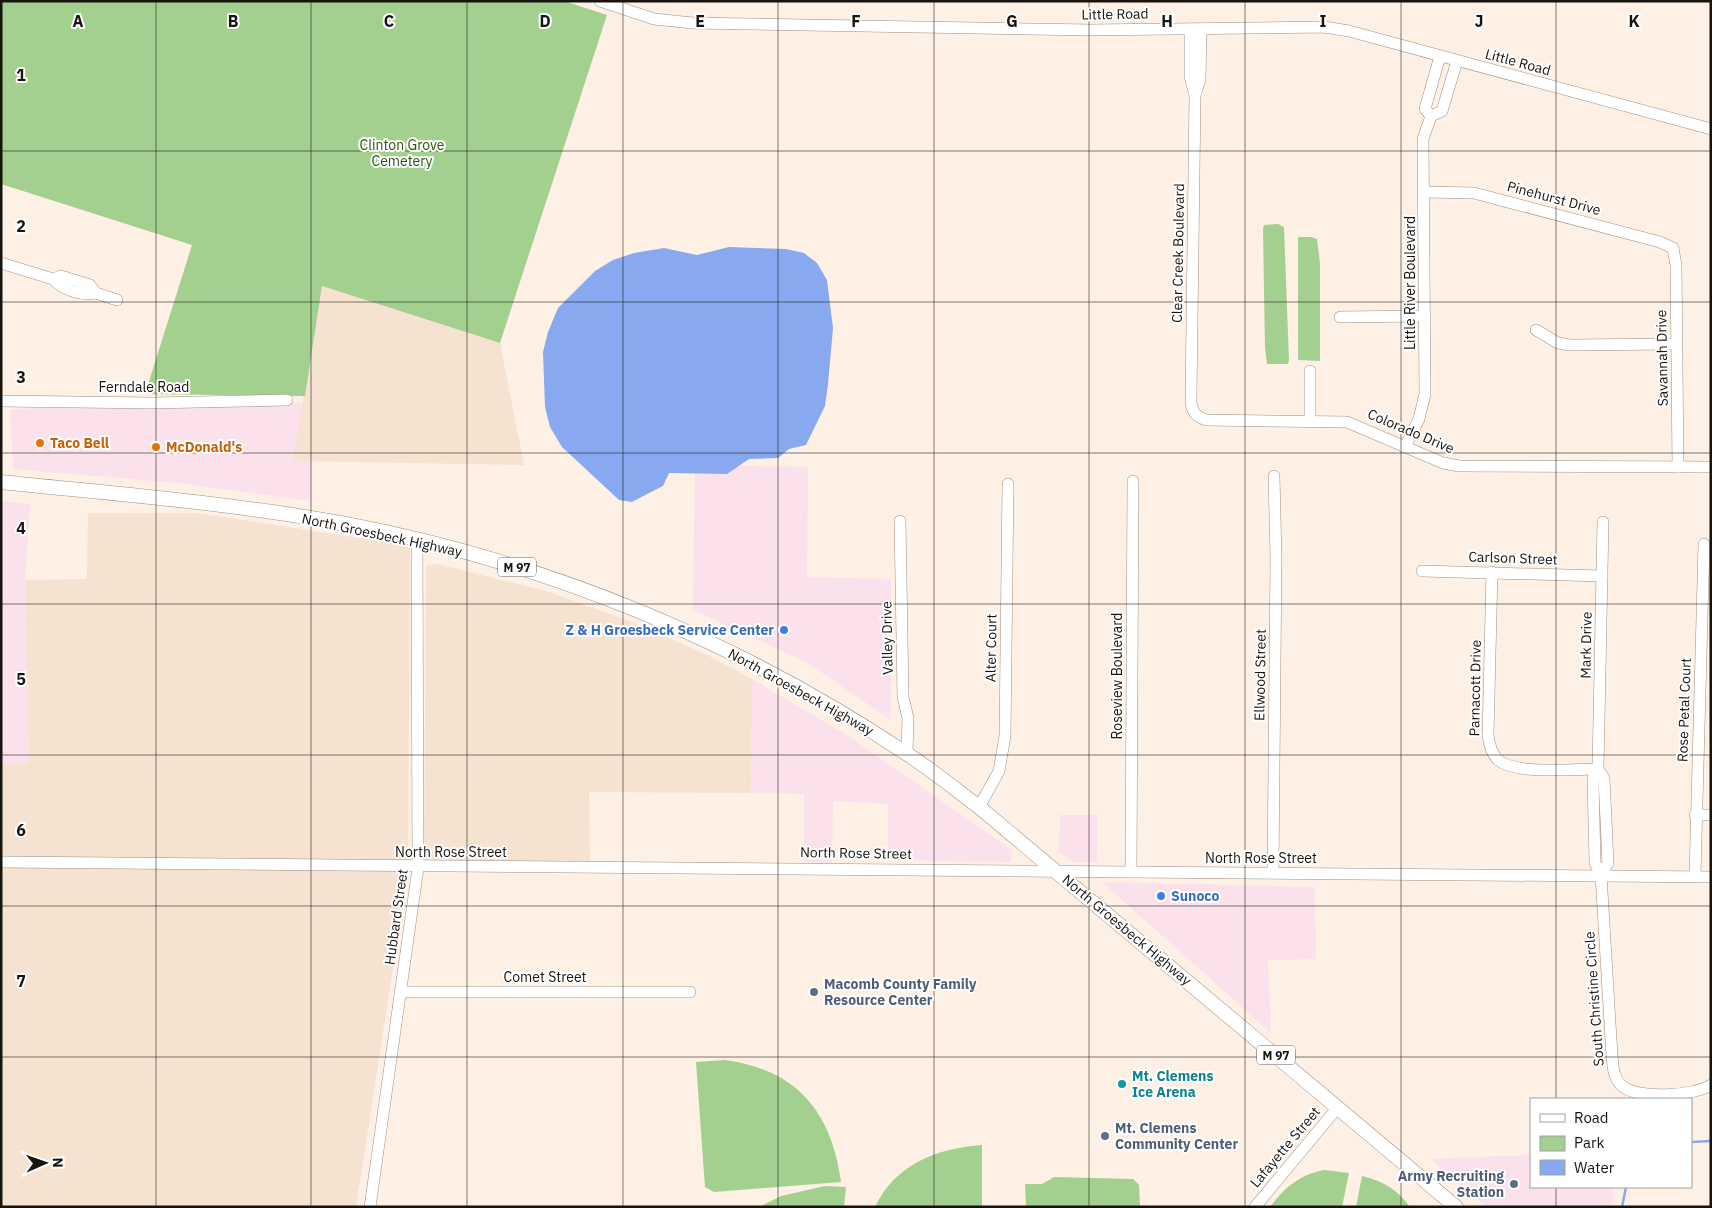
<svg xmlns="http://www.w3.org/2000/svg" width="1712" height="1208" font-family="'IBM Plex Sans',sans-serif">
	<style>
		.commercial { fill: #fae1ec }
		.built { fill: #f5e2d1 }
		.green { fill: #a3d08f }
		.water { fill: #88a9f0 }
		.lines { fill: none; stroke-linecap: round; stroke-linejoin: round }
		.stream { stroke: #88a9f0; stroke-width: 2.5 }
		.minor-casing { stroke: #9d9086; stroke-width: 12 }
		.major-casing { stroke: #9d9086; stroke-width: 15 }
		.minor { stroke: #fff; stroke-width: 11 }
		.major { stroke: #fff; stroke-width: 14 }
		.grid { fill: none; stroke: #17130f; stroke-width: 1; stroke-opacity: 0.55 }
		.food-dot { fill: #e8710a; stroke: #fff; stroke-width: 2 }
		.shop-dot { fill: #3f7fe0; stroke: #fff; stroke-width: 2 }
		.service-dot { fill: #5c6f8a; stroke: #fff; stroke-width: 2 }
		.culture-dot { fill: #0f9aa8; stroke: #fff; stroke-width: 2 }
		.labels { text-anchor: middle; dominant-baseline: central; stroke-width: 4; stroke-linejoin: round; paint-order: stroke }
		.shield { fill: #fff; stroke: #5d5a57; stroke-width: 1 }
		.shield-label { font-size: 12px; font-weight: bold; fill: #17130f }
		.street-label { font-size: 14px; fill: #17130f; stroke: #fff }
		.park-label { font-size: 14px; fill: #27540a; stroke: #fff }
		.food-label { font-size: 14px; font-weight: bold; fill: #c56008; stroke: #fff; text-anchor: start }
		.shop-label { font-size: 14px; font-weight: bold; fill: #366cbe; stroke: #fff; text-anchor: end }
		.service-label { font-size: 14px; font-weight: bold; fill: #4e5e75; stroke: #fff; text-anchor: start }
		.culture-label { font-size: 14px; font-weight: bold; fill: #0d838f; stroke: #fff; text-anchor: start }
		.grid-label { font-size: 16px; text-anchor: middle; font-weight: bold; fill: #17130f; stroke: #fff; stroke-width: 4; stroke-linejoin: round; paint-order: stroke }
	</style>
	<rect width="100%" height="100%" fill="#fef0e4"/>
	<!-- commercial -->
	<g class="commercial">
		<path d="M311,403V501L178,483L13,469L10,409Z"/>
		<path d="M695,465L808,467L807,577L891,579V720L806,662L693,610Z"/>
		<path d="M1,501L30,504L25,580L29,763L1,764Z"/>
		<path d="M752,679L847,735L1012,850L1011,862L888,860V804L833,801L832,863L804,862V794L751,793Z"/>
		<path d="M1060,815H1097V862H1073L1059,852Z"/>
		<path d="M1102,882L1315,887L1316,959L1268,960L1271,1033Z"/>
		<path d="M1531,1155V1187H1614L1612,1207H1487L1431,1159Z"/>
	</g>
	<!-- built -->
	<g class="built">
		<path d="M322,286L500,343L524,465L293,461Z"/>
		<path d="M88,513H198L410,546L408,871L356,1207H1V764L29,763L25,580L87,579Z"/>
		<path d="M437,564L546,591L635,623L707,655L752,679L751,793L589,792L590,862L424,861L426,566Z"/>
	</g>
	<!-- green -->
	<g class="green">
		<path d="M1,1H564L607,15L500,343L322,286L305,396L145,394L192,245L1,184Z"/>
		<path d="M1278,224L1284,227L1289,360L1288,364H1267L1265,348L1263,229L1264,225Z"/>
		<path d="M1298,237H1311L1317,239L1320,263V361L1298,360Z"/>
		<path d="M725,1060C797,1070 831,1111 841,1182L714,1192L705,1187L696,1062Z"/>
		<path d="M982,1145V1207H875C895,1164 938,1148 982,1145Z"/>
		<path d="M1324,1170L1349,1173L1342,1207H1270C1285,1187 1299,1175 1324,1170Z"/>
		<path d="M1362,1176C1383,1181 1398,1190 1410,1207H1356Z"/>
		<path d="M1054,1177L1133,1179L1139,1185L1140,1207H1026L1025,1184H1042Z"/>
		<path d="M825,1186L846,1187L844,1207H759L781,1196Z"/>
	</g>
	<!-- water -->
	<path class="water" d="M729,247L786,249L804,253L817,263L827,280L833,328L828,384L825,406L806,445L789,449L778,458L749,459L727,474L669,473L663,486L649,493L632,502L619,500L562,447L550,427L545,407L543,352L548,332L558,308L595,271L613,260L634,253L664,248L697,255Z"/>
	<g class="lines">
		<!-- stream -->
		<g class="stream">
			<path d="M1691,1142L1711,1141"/>
			<path d="M1622,1207L1626,1187"/>
		</g>
		<!-- minor casing -->
		<g class="minor-casing">
			<g id="minor">
				<path d="M600,1L654,19L693,23L1090,30L1324,27L1349,31L1711,129"/>
				<path d="M1190,29V76L1195,95L1200,79L1201,29"/>
				<path d="M1440,56L1425,109L1431,116L1442,111L1457,61"/>
				<path d="M1195,95L1191,399C1191,411 1195,416 1206,420L1347,422L1443,463L1459,466L1711,467"/>
				<path d="M1424,192L1474,193L1660,242L1673,248L1676,265L1678,467"/>
				<path d="M1,263L53,279C62,290 83,296 96,293"/>
				<path d="M53,279L61,276L90,285L96,293L117,300"/>
				<path d="M1340,317L1425,316"/>
				<path d="M1536,330L1558,343L1570,345L1676,344"/>
				<path d="M1,401L152,403L287,400"/>
				<path d="M1310,421V371"/>
				<path d="M1405,447L1419,419L1425,394L1423,139L1431,116"/>
				<path d="M900,521L903,697L908,718L907,754"/>
				<path d="M1422,571L1602,576"/>
				<path d="M1492,572L1488,735C1489,744 1491,753 1498,760C1516,775 1574,769 1598,769L1603,522"/>
				<path d="M979,807L999,771L1005,736L1008,484"/>
				<path d="M1695,815H1711"/>
				<path d="M1,862L1711,877"/>
				<path d="M1131,871L1133,481"/>
				<path d="M1273,873L1276,558L1274,476"/>
				<path d="M1601,875L1608,863L1604,778L1598,769L1593,778L1595,863L1601,875L1612,1056C1613,1066 1613,1077 1621,1085C1636,1100 1694,1096 1711,1085"/>
				<path d="M1695,876L1704,544"/>
				<path d="M401,992H690"/>
				<path d="M370,1207L418,868L417,539"/>
				<path d="M1255,1207L1338,1107"/>
			</g>
		</g>
		<!-- major casing -->
		<g class="major-casing">
			<path id="major" d="M1,482C116,494 232,503 346,524C546,562 738,641 907,754C932,770 955,789 979,807L1456,1207"/>
		</g>
		<!-- minor -->
		<use href="#minor" class="minor"/>
		<!-- major -->
		<use href="#major" class="major"/>
	</g>
	<!-- grid -->
	<path class="grid" d="M156,1V1207M311,1V1207M467,1V1207M623,1V1207M778,1V1207M934,1V1207M1089,1V1207M1245,1V1207M1401,1V1207M1556,1V1099M1,151H1711M1,302H1711M1,453H1711M1,604H1711M1,755H1711M1,906H1711M1,1057H1711M1556,1187V1207"/>
	<!-- markers -->
	<g class="food-dot">
		<circle cx="40" cy="443" r="5"/>
		<circle cx="156" cy="447" r="5"/>
	</g>
	<g class="shop-dot">
		<circle cx="784" cy="630" r="5"/>
		<circle cx="1161" cy="896" r="5"/>
	</g>
	<g class="service-dot">
		<circle cx="814" cy="992" r="5"/>
		<circle cx="1105" cy="1136" r="5"/>
		<circle cx="1514" cy="1184" r="5"/>
	</g>
	<circle class="culture-dot" cx="1122" cy="1084" r="5"/>
	<g class="labels">
		<!-- shield labels -->
		<g class="shield">
			<rect x="498" y="557.5" width="38" height="19" rx="4"/>
			<rect x="1257" y="1045.5" width="38" height="19" rx="4"/>
		</g>
		<g class="shield-label">
			<text x="517" y="567">M 97</text>
			<text x="1276" y="1055">M 97</text>
		</g>
		<!-- street labels -->
		<g class="street-label">
			<text transform="translate(1115 14) rotate(-1)">Little Road</text>
			<text transform="translate(1518 62) rotate(15)">Little Road</text>
			<text transform="translate(1554 198) rotate(15)">Pinehurst Drive</text>
			<text transform="translate(1178 253) rotate(-89)">Clear Creek Boulevard</text>
			<text transform="translate(1410 283) rotate(-90)">Little River Boulevard</text>
			<text transform="translate(1662 358) rotate(-91)">Savannah Drive</text>
			<text x="144" y="387">Ferndale Road</text>
			<text transform="translate(1411 431) rotate(23)">Colorado Drive</text>
			<text transform="translate(382 535) rotate(12)">North Groesbeck Highway</text>
			<text transform="translate(1513 558) rotate(2)">Carlson Street</text>
			<text transform="translate(887 638) rotate(-91)">Valley Drive</text>
			<text transform="translate(1586 645) rotate(-89)">Mark Drive</text>
			<text transform="translate(991 648) rotate(-89)">Alter Court</text>
			<text transform="translate(1260 675) rotate(-89)">Ellwood Street</text>
			<text transform="translate(1117 676) rotate(-90)">Roseview Boulevard</text>
			<text transform="translate(1475 688) rotate(-89)">Parnacott Drive</text>
			<text transform="translate(801 692) rotate(29)">North Groesbeck Highway</text>
			<text transform="translate(1684 710) rotate(-88)">Rose Petal Court</text>
			<text x="451" y="852">North Rose Street</text>
			<text transform="translate(856 853) rotate(1)">North Rose Street</text>
			<text x="1261" y="858">North Rose Street</text>
			<text transform="translate(396 917) rotate(-82)">Hubbard Street</text>
			<text transform="translate(1127 930) rotate(40)">North Groesbeck Highway</text>
			<text x="545" y="977">Comet Street</text>
			<text transform="translate(1594 999) rotate(-94)">South Christine Circle</text>
			<text transform="translate(1285 1147) rotate(-50)">Lafayette Street</text>
		</g>
		<!-- park labels -->
		<g class="park-label">
			<text x="402" y="145">Clinton Grove<tspan x="402" dy="16">Cemetery</tspan></text>
		</g>
		<!-- food labels -->
		<g class="food-label">
			<text x="50" y="443">Taco Bell</text>
			<text x="166" y="447">McDonald's</text>
		</g>
		<!-- shop labels -->
		<g class="shop-label">
			<text x="774" y="630">Z &amp; H Groesbeck Service Center</text>
			<text x="1171" y="896" text-anchor="start">Sunoco</text>
		</g>
		<!-- service labels -->
		<g class="service-label">
			<text x="824" y="984">Macomb County Family<tspan x="824" dy="16">Resource Center</tspan></text>
			<text x="1115" y="1128">Mt. Clemens<tspan x="1115" dy="16">Community Center</tspan></text>
			<text x="1504" y="1176" text-anchor="end">Army Recruiting<tspan x="1504" dy="16">Station</tspan></text>
		</g>
		<!-- culture labels -->
		<g class="culture-label">
			<text x="1132" y="1076">Mt. Clemens<tspan x="1132" dy="16">Ice Arena</tspan></text>
		</g>
	</g>
	<g class="grid-label">
		<text x="78" y="27">A</text>
		<text x="233" y="27">B</text>
		<text x="389" y="27">C</text>
		<text x="545" y="27">D</text>
		<text x="700" y="27">E</text>
		<text x="856" y="27">F</text>
		<text x="1012" y="27">G</text>
		<text x="1167" y="27">H</text>
		<text x="1323" y="27">I</text>
		<text x="1479" y="27">J</text>
		<text x="1634" y="27">K</text>
		<text x="21" y="81">1</text>
		<text x="21" y="232">2</text>
		<text x="21" y="383">3</text>
		<text x="21" y="534">4</text>
		<text x="21" y="685">5</text>
		<text x="21" y="836">6</text>
		<text x="21" y="987">7</text>
	</g>
	<!-- border -->
	<rect width="1712" height="1208" fill="none" stroke="#17130f" stroke-width="5"/>
	<!-- legend -->
	<rect x="1530" y="1098" width="162" height="90" fill="#ffffff" stroke="#a2a19f"/>
	<rect x="1540" y="1114" width="25" height="8" fill="#ffffff" stroke="#a2a19f"/>
	<text x="1574" y="1123" font-size="15" fill="#17130f">Road</text>
	<rect x="1540" y="1136" width="25" height="15" fill="#a3d08f" stroke="#a2a19f"/>
	<text x="1574" y="1148" font-size="15" fill="#17130f">Park</text>
	<rect x="1540" y="1160" width="25" height="15" fill="#88a9f0" stroke="#a2a19f"/>
	<text x="1574" y="1173" font-size="15" fill="#17130f">Water</text>
	<!-- north arrow -->
	<g transform="translate(45 1163) rotate(88)" stroke="#ffffff" stroke-width="4" paint-order="stroke">
	<path d="M0-4L9 19L0 12L-9 19Z" fill="#17130f"/>
	<text y="-8" font-size="14" font-weight="bold" text-anchor="middle" fill="#17130f">N</text>
	</g>
</svg>
